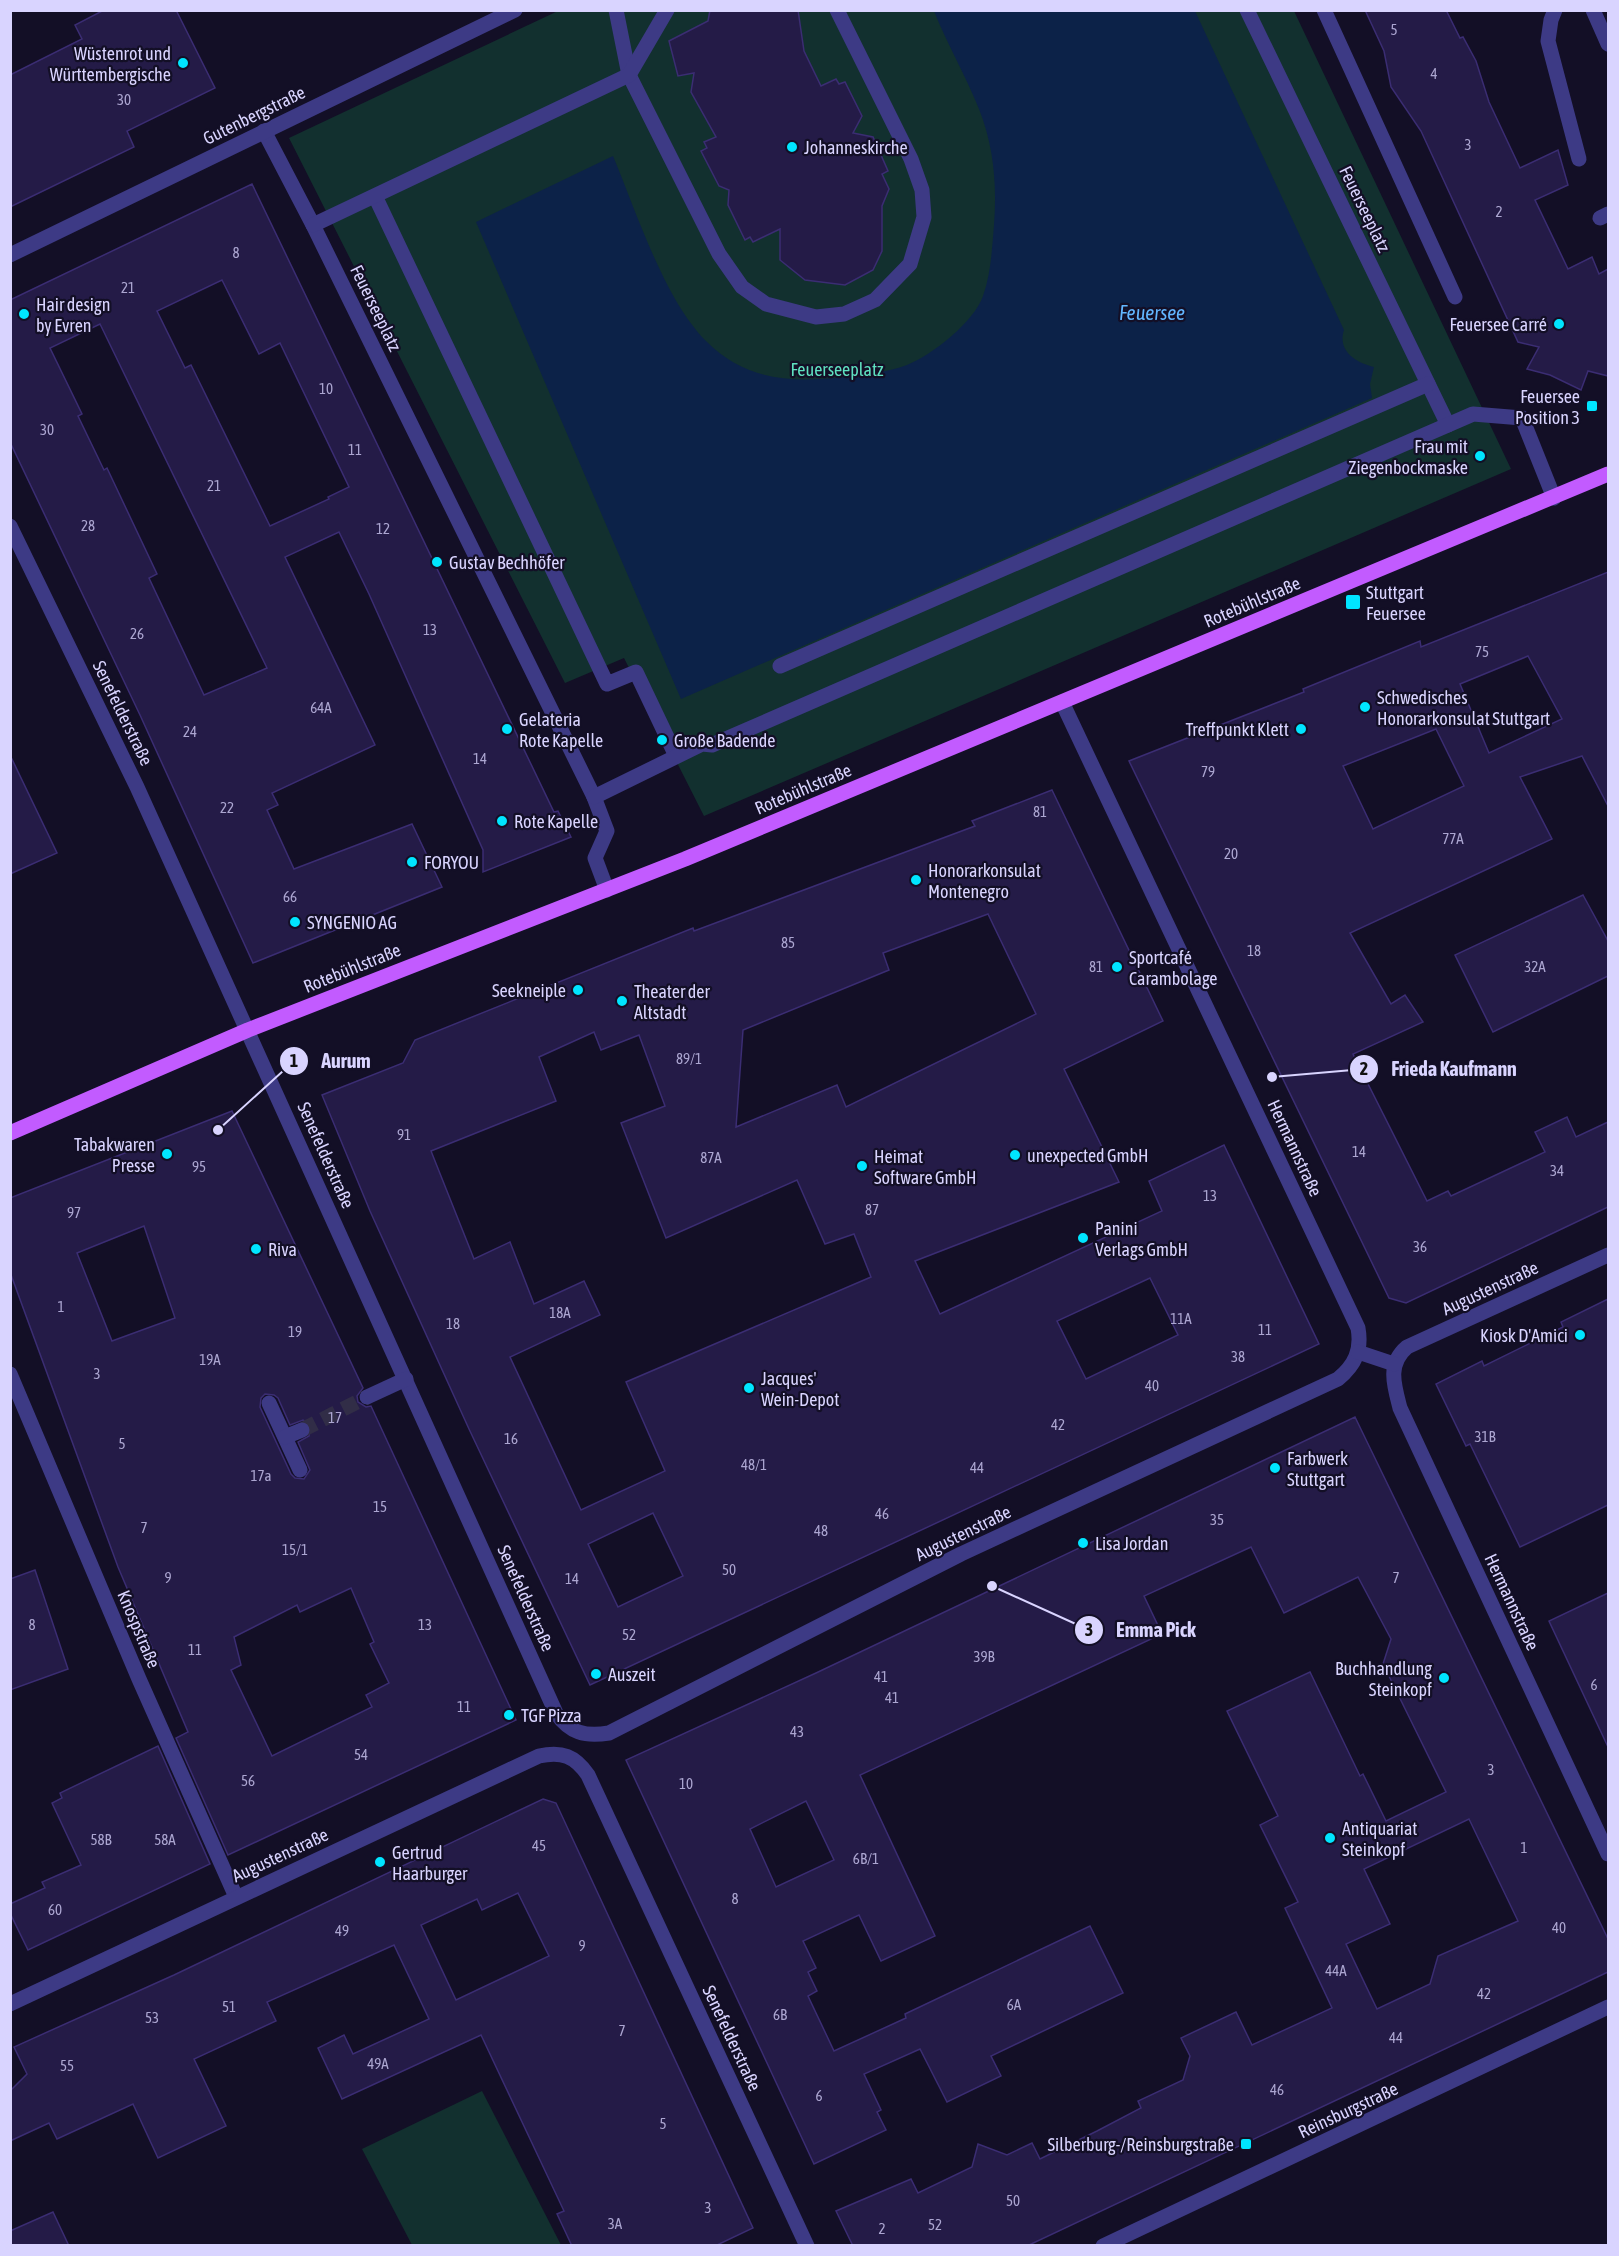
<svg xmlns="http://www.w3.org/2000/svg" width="1619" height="2256" font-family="'Asap Condensed',sans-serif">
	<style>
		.green { fill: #12302f }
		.water { fill: #0c2248 }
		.building { fill: #241b47; stroke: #3b2d73; stroke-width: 1.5; fill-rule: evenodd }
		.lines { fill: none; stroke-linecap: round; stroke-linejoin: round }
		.minor-tunnel { stroke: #312d47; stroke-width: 15; stroke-dasharray: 15 8; stroke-linecap: butt }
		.minor { stroke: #3d3a85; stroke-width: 15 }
		.major { stroke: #c25bff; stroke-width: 15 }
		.poi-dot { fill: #00e5ff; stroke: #130f26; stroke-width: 2 }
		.labels { text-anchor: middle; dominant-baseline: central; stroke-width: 4.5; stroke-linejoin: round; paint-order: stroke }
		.number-label { font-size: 15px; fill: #aca6d1 }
		.poi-label { font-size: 18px; fill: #d9d4ff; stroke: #130f26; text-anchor: start }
		.street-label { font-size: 18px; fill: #d9d4ff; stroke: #130f26 }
		.park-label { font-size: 18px; fill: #5fe0c0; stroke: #130f26 }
		.water-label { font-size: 20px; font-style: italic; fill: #62b6ff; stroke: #130f26 }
		.leader { fill: none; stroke: #d9d4ff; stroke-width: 2 }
		.callout-dot { fill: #d9d4ff; stroke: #130f26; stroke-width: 2 }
		.mark-label { font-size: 18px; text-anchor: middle; font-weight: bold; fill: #111 }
		.callout-label { font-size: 20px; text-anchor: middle; font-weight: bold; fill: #d9d4ff; stroke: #130f26; stroke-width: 4.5; stroke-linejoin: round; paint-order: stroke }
	</style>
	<rect width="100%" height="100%" fill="#130f26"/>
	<!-- green -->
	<g class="green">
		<path d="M558,11H1294L1511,469L704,816L624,658L565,683L289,138Z"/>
		<path d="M482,2091L561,2245H412L362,2149Z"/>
	</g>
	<!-- water -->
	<path class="water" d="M934,11H1195L1344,330C1337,351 1356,363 1374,367L1370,384L1372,398L681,699L476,222L613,156C636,211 664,299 706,341C746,381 792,383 845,377C865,375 888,372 907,365C932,355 974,322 983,296C991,273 992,249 994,225C997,185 994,147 979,109C966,76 947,44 934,11Z"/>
	<!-- building -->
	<g class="building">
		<path d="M104,10H176L215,88L127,131L134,147L10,207V75L82,39L75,25Z"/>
		<path d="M710,10H798L804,51L821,86L836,79L839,84L845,82L862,116L853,133L873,137L888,171L882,174L889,189L882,206V251L873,270L845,285L805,280L780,260V229L753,242L750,237L745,240L728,205L729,190L719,186L701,151L707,148L704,142L716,137L691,92L694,73L678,76L669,41L708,21Z"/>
		<path d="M1365,10H1446L1460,38L1463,37L1476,61L1489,102L1520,168L1558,150L1568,185L1535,200L1568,269L1592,257L1599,274L1608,269V376L1588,371L1581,390L1550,375L1527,369L1539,347L1518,342L1421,131L1391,87L1384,51Z"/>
		<path d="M252,184L554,812L558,811L571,837L483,872V850L369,594L339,532L285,557L375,745L272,793L278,805L267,810L294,869L412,824L442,887L253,963L140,715L10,442V300ZM222,280L259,354L280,343L349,487L328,497L329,499L270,526L191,365L185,368L157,311ZM100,324L267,668L204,695L149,578L157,574L107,468L104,470L78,416L82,414L50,348Z"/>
		<path d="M1608,572V806L1582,756L1520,777L1552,839L1350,933L1391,1004L1405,995L1423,1022L1353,1054L1427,1201L1448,1191L1451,1196L1545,1152L1535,1132L1567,1117L1576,1137L1608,1122V1207L1406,1303L1389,1298L1129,761L1304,692L1303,689L1420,641L1421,647ZM1528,656L1562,719L1489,753L1460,684ZM1436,729L1464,786L1373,829L1343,766Z"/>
		<path d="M10,755L57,853L10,874Z"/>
		<path d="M1052,790L1163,1021L1064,1069L1119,1182L915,1261L940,1314L1162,1211L1149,1181L1224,1145L1319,1344L590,1685L469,1429L370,1211L322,1095L403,1063L415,1040L693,928L694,931L975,826L972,821ZM988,914L1036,1014L846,1107L837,1085L736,1127L743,1030L889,970L883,953ZM594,1032L601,1050L639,1035L665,1106L621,1123L666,1238L797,1180L825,1244L854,1234L871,1277L626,1382L665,1471L581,1510L510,1357L600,1315L584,1281L534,1304L510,1242L474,1259L431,1151L556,1101L539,1057ZM1150,1278L1178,1335L1086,1379L1057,1321ZM653,1513L683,1576L618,1607L588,1544Z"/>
		<path d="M1583,895L1608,941V976L1493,1032L1455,955Z"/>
		<path d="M232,1111L363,1388L357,1396L358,1402L366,1407L371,1406L516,1720L228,1855L176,1738L188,1732L118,1567L10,1272V1198ZM144,1226L175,1318L112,1341L77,1253ZM265,1394L274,1395L278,1398L290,1425L303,1420L311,1426L309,1436L298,1442L310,1470L304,1479L295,1478L291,1474L260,1407L261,1398ZM351,1588L374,1642L370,1644L389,1683L366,1695L372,1707L272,1756L231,1670L241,1665L234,1637L297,1605L300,1612Z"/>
		<path d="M1608,1299V1505L1520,1547L1470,1444L1466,1446L1436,1384L1482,1361L1484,1366L1563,1327L1561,1322Z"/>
		<path d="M1355,1417L1608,1939V1972L1027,2246H853L836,2211L911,2179L918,2193L972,2167L978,2144L1007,2155L1032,2143L1040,2159L1097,2131L1141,2108L1138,2101L1183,2080L1190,2056L1181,2038L1236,2012L1252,2045L1332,2008L1285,1908L1298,1902L1260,1825L1278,1816L1227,1711L1310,1672L1360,1776L1363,1774L1386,1821L1446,1792L1383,1664L1391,1639L1358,1577L1284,1613L1251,1547L1144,1596L1162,1634L860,1775L935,1936L881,1961L859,1915L803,1941L816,1968L808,1972L817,1991L808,1996L834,2051L906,2018L905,2014L1090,1926L1123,1993L991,2056L1001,2076L947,2102L920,2049L864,2074L881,2110L877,2112L886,2130L814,2164L626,1760L816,1673ZM806,1801L834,1860L776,1887L750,1829ZM1469,1819L1518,1921L1438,1956L1430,1984L1377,2009L1346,1944L1390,1924L1364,1869Z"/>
		<path d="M35,1570L68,1669L10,1690V1579Z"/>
		<path d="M1608,1593V1747L1549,1621Z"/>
		<path d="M158,1746L210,1864L28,1950L10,1913V1904L45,1888L42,1882L81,1865L52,1803L62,1798L60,1793Z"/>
		<path d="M543,1799L556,1803L753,2228L715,2246H572L557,2214L564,2211L481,2035L342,2099L318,2048L344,2035L353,2054L429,2019L394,1945L267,2002L276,2021L194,2059L226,2126L158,2158L133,2104L57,2139L49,2123L10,2141V2091L27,2074L14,2047L174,1975ZM518,1893L549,1956L456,2000L421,1925L477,1899L482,1910Z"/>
		<path d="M53,2212L69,2246H10V2231Z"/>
	</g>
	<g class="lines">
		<!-- minor-tunnel -->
		<path class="minor-tunnel" d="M302,1430L367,1397"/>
		<!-- minor -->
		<g class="minor">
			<path d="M616,10L629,75L719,254L742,287L766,304L816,317L844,314L875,300L910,264L924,217L922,190L911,159L837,10"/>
			<path d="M1247,10L1448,425"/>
			<path d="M1324,10L1455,297"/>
			<path d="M1555,10L1551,20L1548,41L1579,159"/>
			<path d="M1593,10L1608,44"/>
			<path d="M264,131L313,225L594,797L607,831L595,858L607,890"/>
			<path d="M375,196L607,684L636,672L676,756"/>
			<path d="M1600,218L1608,214"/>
			<path d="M313,225L629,75L667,10"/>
			<path d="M10,255L515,10"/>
			<path d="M10,526L137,787L556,1713C570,1733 585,1737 609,1733L961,1554L1338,1379C1355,1365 1362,1350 1358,1328L1062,702"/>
			<path d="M780,666L1428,384"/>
			<path d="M594,797L702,744L712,745L1473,414L1522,418L1554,498"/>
			<path d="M1608,1255L1407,1347C1387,1364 1394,1385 1400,1408L1608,1854"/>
			<path d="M1358,1352L1394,1364"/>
			<path d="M10,1374L139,1679L236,1897"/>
			<path d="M367,1397L406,1379"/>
			<path d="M269,1403L300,1470"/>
			<path d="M285,1437L302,1430"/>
			<path d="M10,2004L539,1756C562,1751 575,1756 588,1775L807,2246"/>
			<path d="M1103,2246L1608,2007"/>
		</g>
		<!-- major -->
		<path class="major" d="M10,1133L248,1030L685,859L1608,474"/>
	</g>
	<!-- markers -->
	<g class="poi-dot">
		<circle cx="183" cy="63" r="6"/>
		<circle cx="792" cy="147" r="6"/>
		<circle cx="24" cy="314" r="6"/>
		<circle cx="1559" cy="324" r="6"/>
		<rect x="1586" y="400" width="12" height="12" rx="3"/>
		<circle cx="1480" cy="456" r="6"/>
		<circle cx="437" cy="562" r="6"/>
		<rect x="1345" y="594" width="16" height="16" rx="3"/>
		<circle cx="1365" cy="707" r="6"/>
		<circle cx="507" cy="729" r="6"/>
		<circle cx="1301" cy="729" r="6"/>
		<circle cx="662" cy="740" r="6"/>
		<circle cx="502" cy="821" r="6"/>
		<circle cx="412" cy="862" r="6"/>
		<circle cx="916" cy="880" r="6"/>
		<circle cx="295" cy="922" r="6"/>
		<circle cx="1117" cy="967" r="6"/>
		<circle cx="578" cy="990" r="6"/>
		<circle cx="622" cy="1001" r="6"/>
		<circle cx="167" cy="1154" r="6"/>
		<circle cx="1015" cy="1155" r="6"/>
		<circle cx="862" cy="1166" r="6"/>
		<circle cx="1083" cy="1238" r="6"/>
		<circle cx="256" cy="1249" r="6"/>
		<circle cx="1580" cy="1335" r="6"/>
		<circle cx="749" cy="1388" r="6"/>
		<circle cx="1275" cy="1468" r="6"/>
		<circle cx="1083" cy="1543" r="6"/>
		<circle cx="596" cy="1674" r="6"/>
		<circle cx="1444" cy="1678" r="6"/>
		<circle cx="509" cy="1715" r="6"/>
		<circle cx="1330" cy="1838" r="6"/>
		<circle cx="380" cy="1862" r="6"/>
		<rect x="1240" y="2138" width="12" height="12" rx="3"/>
	</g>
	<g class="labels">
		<!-- number labels -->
		<g class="number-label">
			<text x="1394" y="29">5</text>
			<text x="1434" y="73">4</text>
			<text x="124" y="99">30</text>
			<text x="1468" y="144">3</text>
			<text x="1499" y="211">2</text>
			<text x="236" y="252">8</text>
			<text x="128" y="287">21</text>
			<text x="326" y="388">10</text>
			<text x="47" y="429">30</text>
			<text x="355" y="449">11</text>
			<text x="214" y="485">21</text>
			<text x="88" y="525">28</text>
			<text x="383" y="528">12</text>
			<text x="430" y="629">13</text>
			<text x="137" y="633">26</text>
			<text x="1482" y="651">75</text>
			<text x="321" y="707">64A</text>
			<text x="190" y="731">24</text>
			<text x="480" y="758">14</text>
			<text x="1208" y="771">79</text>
			<text x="227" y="807">22</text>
			<text x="1040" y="811">81</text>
			<text x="1453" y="838">77A</text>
			<text x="1231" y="853">20</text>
			<text x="290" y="896">66</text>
			<text x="788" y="942">85</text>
			<text x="1254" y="950">18</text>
			<text x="1096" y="966">81</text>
			<text x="1535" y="966">32A</text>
			<text x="689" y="1058">89/1</text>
			<text x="404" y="1134">91</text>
			<text x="1359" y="1151">14</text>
			<text x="711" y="1157">87A</text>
			<text x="199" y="1166">95</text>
			<text x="1557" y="1170">34</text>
			<text x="1210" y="1195">13</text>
			<text x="872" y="1209">87</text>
			<text x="74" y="1212">97</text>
			<text x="1420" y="1246">36</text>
			<text x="61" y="1306">1</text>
			<text x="560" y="1312">18A</text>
			<text x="1181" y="1318">11A</text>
			<text x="453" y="1323">18</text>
			<text x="1265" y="1329">11</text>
			<text x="295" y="1331">19</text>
			<text x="1238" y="1356">38</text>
			<text x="210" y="1359">19A</text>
			<text x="97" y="1373">3</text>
			<text x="1152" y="1385">40</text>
			<text x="335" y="1417">17</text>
			<text x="1058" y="1424">42</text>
			<text x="1485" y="1436">31B</text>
			<text x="511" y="1438">16</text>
			<text x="122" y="1443">5</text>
			<text x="754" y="1464">48/1</text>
			<text x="977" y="1467">44</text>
			<text x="261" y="1475">17a</text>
			<text x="380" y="1506">15</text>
			<text x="882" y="1513">46</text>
			<text x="1217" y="1519">35</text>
			<text x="144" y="1527">7</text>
			<text x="821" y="1530">48</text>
			<text x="295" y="1549">15/1</text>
			<text x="729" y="1569">50</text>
			<text x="168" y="1577">9</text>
			<text x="1396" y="1577">7</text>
			<text x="572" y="1578">14</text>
			<text x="32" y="1624">8</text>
			<text x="425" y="1624">13</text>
			<text x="629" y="1634">52</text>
			<text x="195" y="1649">11</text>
			<text x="984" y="1656">39B</text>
			<text x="881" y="1676">41</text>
			<text x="1594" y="1684">6</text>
			<text x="892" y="1697">41</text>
			<text x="464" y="1706">11</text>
			<text x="797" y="1731">43</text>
			<text x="361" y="1754">54</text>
			<text x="1491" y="1769">3</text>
			<text x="248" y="1780">56</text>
			<text x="686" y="1783">10</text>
			<text x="101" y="1839">58B</text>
			<text x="165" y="1839">58A</text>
			<text x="539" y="1845">45</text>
			<text x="1524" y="1847">1</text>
			<text x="866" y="1858">6B/1</text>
			<text x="735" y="1898">8</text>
			<text x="55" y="1909">60</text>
			<text x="1559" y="1927">40</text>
			<text x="342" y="1930">49</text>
			<text x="582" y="1945">9</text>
			<text x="1336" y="1970">44A</text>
			<text x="1484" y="1993">42</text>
			<text x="1014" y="2004">6A</text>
			<text x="229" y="2006">51</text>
			<text x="780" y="2014">6B</text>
			<text x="152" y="2017">53</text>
			<text x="622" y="2030">7</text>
			<text x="1396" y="2037">44</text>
			<text x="378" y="2063">49A</text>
			<text x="67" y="2065">55</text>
			<text x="1277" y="2089">46</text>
			<text x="819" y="2095">6</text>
			<text x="663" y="2123">5</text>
			<text x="1013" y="2200">50</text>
			<text x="708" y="2207">3</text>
			<text x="615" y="2223">3A</text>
			<text x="935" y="2224">52</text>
			<text x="882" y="2228">2</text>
		</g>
		<!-- poi labels -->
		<g class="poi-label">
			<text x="171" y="53" text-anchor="end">Wüstenrot und<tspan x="171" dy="21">Württembergische</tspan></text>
			<text x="804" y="147">Johanneskirche</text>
			<text x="36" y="304">Hair design<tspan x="36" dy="21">by Evren</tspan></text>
			<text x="1547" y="324" text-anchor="end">Feuersee Carré</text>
			<text x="1580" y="396" text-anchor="end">Feuersee<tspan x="1580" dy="21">Position 3</tspan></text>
			<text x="1468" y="446" text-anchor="end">Frau mit<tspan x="1468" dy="21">Ziegenbockmaske</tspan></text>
			<text x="449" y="562">Gustav Bechhöfer</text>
			<text x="1366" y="592">Stuttgart<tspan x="1366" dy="21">Feuersee</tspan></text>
			<text x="1377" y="697">Schwedisches<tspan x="1377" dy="21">Honorarkonsulat Stuttgart</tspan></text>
			<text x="519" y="719">Gelateria<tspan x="519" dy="21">Rote Kapelle</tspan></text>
			<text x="1289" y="729" text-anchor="end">Treffpunkt Klett</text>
			<text x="674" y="740">Große Badende</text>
			<text x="514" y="821">Rote Kapelle</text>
			<text x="424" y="862">FORYOU</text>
			<text x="928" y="870">Honorarkonsulat<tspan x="928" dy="21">Montenegro</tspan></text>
			<text x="307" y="922">SYNGENIO AG</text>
			<text x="1129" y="957">Sportcafé<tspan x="1129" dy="21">Carambolage</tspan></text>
			<text x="566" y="990" text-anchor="end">Seekneiple</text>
			<text x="634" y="991">Theater der<tspan x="634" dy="21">Altstadt</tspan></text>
			<text x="155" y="1144" text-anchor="end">Tabakwaren<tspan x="155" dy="21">Presse</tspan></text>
			<text x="1027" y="1155">unexpected GmbH</text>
			<text x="874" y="1156">Heimat<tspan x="874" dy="21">Software GmbH</tspan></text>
			<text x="1095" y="1228">Panini<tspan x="1095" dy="21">Verlags GmbH</tspan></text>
			<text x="268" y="1249">Riva</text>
			<text x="1568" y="1335" text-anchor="end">Kiosk D'Amici</text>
			<text x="761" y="1378">Jacques'<tspan x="761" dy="21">Wein-Depot</tspan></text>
			<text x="1287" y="1458">Farbwerk<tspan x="1287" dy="21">Stuttgart</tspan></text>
			<text x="1095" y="1543">Lisa Jordan</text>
			<text x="1432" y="1668" text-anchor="end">Buchhandlung<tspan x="1432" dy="21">Steinkopf</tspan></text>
			<text x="608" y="1674">Auszeit</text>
			<text x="521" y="1715">TGF Pizza</text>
			<text x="1342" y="1828">Antiquariat<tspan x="1342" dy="21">Steinkopf</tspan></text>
			<text x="392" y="1852">Gertrud<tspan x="392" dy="21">Haarburger</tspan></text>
			<text x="1234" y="2144" text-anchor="end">Silberburg-/Reinsburgstraße</text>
		</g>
		<!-- street labels -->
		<g class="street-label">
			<text transform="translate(254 115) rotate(-26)">Gutenbergstraße</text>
			<text transform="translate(1365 209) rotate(64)">Feuerseeplatz</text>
			<text transform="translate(376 308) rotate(64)">Feuerseeplatz</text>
			<text transform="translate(1252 602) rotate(-23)">Rotebühlstraße</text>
			<text transform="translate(123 713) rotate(64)">Senefelderstraße</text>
			<text transform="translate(803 789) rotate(-23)">Rotebühlstraße</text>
			<text transform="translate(352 968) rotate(-22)">Rotebühlstraße</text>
			<text transform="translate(1295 1148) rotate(65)">Hermannstraße</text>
			<text transform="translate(326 1155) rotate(66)">Senefelderstraße</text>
			<text transform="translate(1490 1288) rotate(-25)">Augustenstraße</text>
			<text transform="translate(963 1533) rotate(-26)">Augustenstraße</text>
			<text transform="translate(526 1598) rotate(66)">Senefelderstraße</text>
			<text transform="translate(1512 1602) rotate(65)">Hermannstraße</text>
			<text transform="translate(139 1629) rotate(67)">Knospstraße</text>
			<text transform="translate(280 1855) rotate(-25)">Augustenstraße</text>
			<text transform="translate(732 2038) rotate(65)">Senefelderstraße</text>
			<text transform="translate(1348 2110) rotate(-25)">Reinsburgstraße</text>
		</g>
		<!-- park labels -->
		<g class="park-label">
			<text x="837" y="369">Feuerseeplatz</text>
		</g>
		<!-- water labels -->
		<g class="water-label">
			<text x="1152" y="312">Feuersee</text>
		</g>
	</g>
	<!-- callouts -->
	<path class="leader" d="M218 1130L294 1061M1272 1077L1364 1069M992 1586L1089 1630"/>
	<g class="callout-dot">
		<circle cx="218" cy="1130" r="6"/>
		<circle cx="1272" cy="1077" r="6"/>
		<circle cx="992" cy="1586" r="6"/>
		<circle cx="294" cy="1061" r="15"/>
		<circle cx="1364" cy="1069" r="15"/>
		<circle cx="1089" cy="1630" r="15"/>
	</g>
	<g class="mark-label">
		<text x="294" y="1067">1</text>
		<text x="1364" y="1075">2</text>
		<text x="1089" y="1636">3</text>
	</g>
	<g class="callout-label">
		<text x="346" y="1068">Aurum</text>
		<text x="1454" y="1076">Frieda Kaufmann</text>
		<text x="1156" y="1637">Emma Pick</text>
	</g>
	<!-- border -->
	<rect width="1619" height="2256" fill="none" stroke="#d9d4ff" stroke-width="24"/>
</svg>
